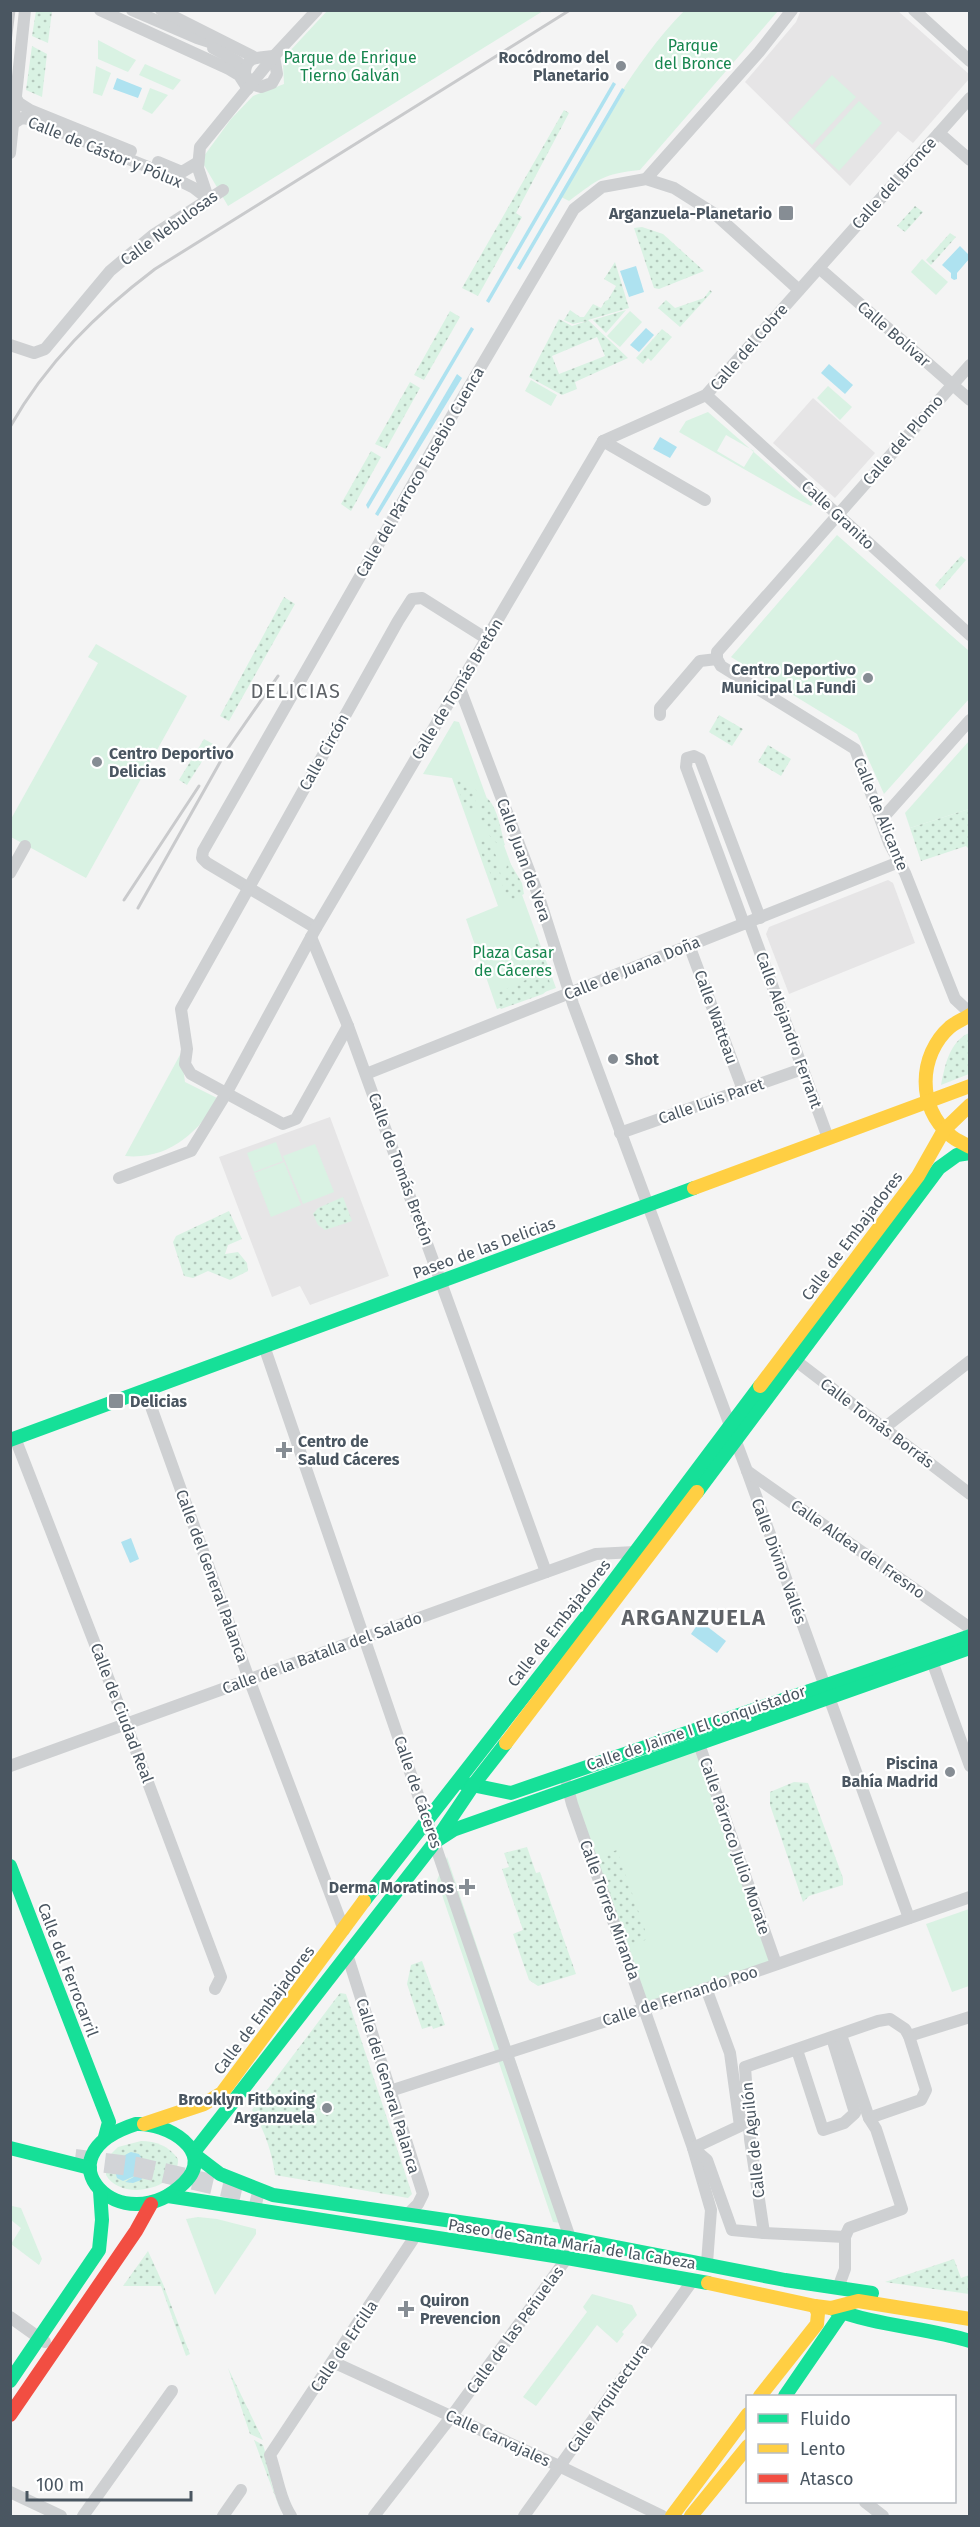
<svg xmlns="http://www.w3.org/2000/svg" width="980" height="2527" font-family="'Fira Sans',sans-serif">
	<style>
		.education { fill: #e6e5e6 }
		.green { fill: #d9f2e3; fill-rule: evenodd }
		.garden { fill: url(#garden-dots); fill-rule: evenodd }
		.water { fill: #aee2f0 }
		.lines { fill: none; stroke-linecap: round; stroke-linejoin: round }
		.primary-tunnel { stroke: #d2d4d7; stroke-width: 20; stroke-dasharray: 20 10; stroke-linecap: butt }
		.street { stroke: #ced0d2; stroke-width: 12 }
		.fast { stroke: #16e098; stroke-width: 14 }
		.slow { stroke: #ffcf43; stroke-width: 14 }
		.jam { stroke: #f24e42; stroke-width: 14 }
		.rail { stroke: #c9cacc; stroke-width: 3 }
		.poi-dot { fill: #868d94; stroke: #fff; stroke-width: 2 }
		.labels { text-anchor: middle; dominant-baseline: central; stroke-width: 4.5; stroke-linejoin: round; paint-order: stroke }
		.park-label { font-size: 16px; fill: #17864f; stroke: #fff }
		.poi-label { font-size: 16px; font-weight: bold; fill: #4a5661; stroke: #fff; text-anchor: end }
		.street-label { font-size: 16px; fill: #4a5661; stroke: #fff }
		.quarter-label { font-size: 20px; letter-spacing: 1.5px; fill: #5f6368; stroke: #fff }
		.district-label { font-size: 22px; font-weight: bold; letter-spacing: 1.5px; fill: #5f6368; stroke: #fff }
	</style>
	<defs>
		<pattern id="garden-dots" width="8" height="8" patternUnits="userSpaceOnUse" patternTransform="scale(1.5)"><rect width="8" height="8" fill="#d9f2e3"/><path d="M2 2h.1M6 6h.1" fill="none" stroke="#b2c7bb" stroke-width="1.8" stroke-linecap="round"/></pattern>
	</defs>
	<rect width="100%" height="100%" fill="#f4f4f4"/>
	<!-- education -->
	<g class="education">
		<path d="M801,10L898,11L970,75L969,79L913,143L898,131L850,186L745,82L796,22Z"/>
		<path d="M813,398L875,453L835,498L773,443Z"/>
		<path d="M888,880L893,883L915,943L789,994L766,934L769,927Z"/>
		<path d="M330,1117L389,1276L310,1305L300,1286L272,1297L219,1157Z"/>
	</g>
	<!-- green -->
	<g class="green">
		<path d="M327,11H543L228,206L201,160L231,119L253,96L284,84L283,62L289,52Z"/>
		<path d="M684,11H778L640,170C602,174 599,179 569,201L559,196C597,133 632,64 684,11Z"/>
		<path d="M98,40L136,60L128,72L98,59Z"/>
		<path d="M145,64L181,80L173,90L139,75Z"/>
		<path d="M96,66L111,73L102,96L93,93Z"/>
		<path d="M832,75L856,97L812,145L788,123Z"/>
		<path d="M150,88L168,95L152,114L142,109Z"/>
		<path d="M859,101L882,123L839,171L815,149Z"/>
		<path d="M922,259L948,282L936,295L911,272Z"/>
		<path d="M630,311L642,322L620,347L607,336Z"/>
		<path d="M531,380L557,395L551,406L525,391Z"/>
		<path d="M828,386L852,407L840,420L817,398Z"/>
		<path d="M708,412L813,504L811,506L793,497L679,432L686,421ZM726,435L754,451L744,467L717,451Z"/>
		<path d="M837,535L969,651V699L884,794L857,734L731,657Z"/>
		<path d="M96,644L187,696L86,878L11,837V819L98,663L88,657Z"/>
		<path d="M454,721L459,722L556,988L497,1009L466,919L498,906L452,778L423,774Z"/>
		<path d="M969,741V809L910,828L905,813Z"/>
		<path d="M181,1053L185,1082L219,1099C197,1133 169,1160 125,1156Z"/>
		<path d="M276,1142L283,1161L254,1172L247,1153Z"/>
		<path d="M315,1144L334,1192L303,1204L283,1156Z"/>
		<path d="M284,1162L301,1205L271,1217L254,1173Z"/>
		<path d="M699,1744L776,1964L645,2008L567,1791Z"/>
		<path d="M447,1857L570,2224L553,2222L437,1880Z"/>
		<path d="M969,1909V1986L952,1992L926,1924Z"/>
		<path d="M12,2206L21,2208L42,2259L39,2265L11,2244L21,2228L11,2220Z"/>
		<path d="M198,2217L217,2219L256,2229V2234L215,2295L186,2219Z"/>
		<path d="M592,2294L632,2305L637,2315L622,2332L624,2334L617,2343L597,2325L536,2406L523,2397L587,2312L583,2307Z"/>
	</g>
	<!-- garden -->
	<g class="garden">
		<path d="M36,11H52L48,43L32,36Z"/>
		<path d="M32,46L47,54L42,97L26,90Z"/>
		<path d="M564,110L569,113L516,213L522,217L478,296L462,288Z"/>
		<path d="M915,206L923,212L905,232L897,226Z"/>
		<path d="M642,227L663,234L704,271L659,289L654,288L634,228Z"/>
		<path d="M950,233L956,237L931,265L926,260Z"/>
		<path d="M615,262L629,308L588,320L628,358L575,382L577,389L562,395L529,377L559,319L572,326L587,321L573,324L564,320L570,310L580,317H584L593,304L601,308L605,301L608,300L616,286L604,279ZM597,337L605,356L559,374L552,356Z"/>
		<path d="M710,290L712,292L680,327L658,308L666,300L675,308L704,298Z"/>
		<path d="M626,310L606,333L593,320Z"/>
		<path d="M450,311L460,317L424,380L414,375Z"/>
		<path d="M662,329L672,337L651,361L648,358L643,364L636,358Z"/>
		<path d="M410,382L420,388L386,449L375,444Z"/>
		<path d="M371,451L381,457L351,511L341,504Z"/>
		<path d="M961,556L966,560L940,590L935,585Z"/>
		<path d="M284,597L295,604L229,721L220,716Z"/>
		<path d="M719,715L743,729L732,746L709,732Z"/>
		<path d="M204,739L213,744L187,785L179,780Z"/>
		<path d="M768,745L791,759L781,776L758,762Z"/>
		<path d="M457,774L477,791L473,815C463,808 459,789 455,777Z"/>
		<path d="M487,798C498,808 501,831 505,845L501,847C487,834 469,816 487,798Z"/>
		<path d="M969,809V849L966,846L921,861L910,828Z"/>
		<path d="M480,839C496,845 499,863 501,879L495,883L479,849Z"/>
		<path d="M510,863L522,883L524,894L512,900L504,895L502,889L507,865Z"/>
		<path d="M533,942L539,945L551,987L543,994L501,1009L498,1005L497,993L537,975L530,947Z"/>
		<path d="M969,1033V1074L941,1085C945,1066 949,1042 969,1033Z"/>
		<path d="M343,1197L352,1221L325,1230L318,1225L313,1214L318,1208Z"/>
		<path d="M229,1211L242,1239L228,1245L225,1254L238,1252L247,1263L248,1271L230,1280L208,1271L193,1278L184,1276L173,1242L176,1236Z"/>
		<path d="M794,1782L808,1783L843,1878V1885L809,1896L803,1902L770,1805V1792Z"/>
		<path d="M527,1847L536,1873L540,1872L576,1974L538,1986L529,1980L513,1934L523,1930L502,1869L509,1867L504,1853Z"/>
		<path d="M617,1850L648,1939L628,1946L597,1857Z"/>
		<path d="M422,1961L445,2025L433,2029L432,2026L422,2029L407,1984L411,1965Z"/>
		<path d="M340,1993L346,1994L412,2194L408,2198L275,2175C272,2152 264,2129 252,2110Z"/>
		<path d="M141,2141C156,2141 169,2146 178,2159C180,2188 122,2203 106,2175V2159L118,2147Z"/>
		<path d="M148,2251L163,2284L190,2354L186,2356L161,2286H123Z"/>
		<path d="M954,2259L961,2278L969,2275V2294L885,2282Z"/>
		<path d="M228,2368L263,2440L250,2434Z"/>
		<path d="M254,2440L263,2445L273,2477L271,2482L281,2512Z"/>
	</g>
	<!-- water -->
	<g class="water">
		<path d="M117,78L142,88L138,98L113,89Z"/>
		<path d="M613,82L616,84L489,303L486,301Z"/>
		<path d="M622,88L625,90L520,270L517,268Z"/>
		<path d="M960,246L969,255V259L957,273V279L954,280L951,278V273L942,265Z"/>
		<path d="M636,266L644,292L629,297L620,271Z"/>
		<path d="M471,327L474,329L368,509L366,505Z"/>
		<path d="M646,328L654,335L639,352L630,345Z"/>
		<path d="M829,364L853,385L845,394L821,373Z"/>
		<path d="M457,374L462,378L378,516L375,514Z"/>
		<path d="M660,437L677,447L670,458L653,449Z"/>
		<path d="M131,1538L139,1559L130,1563L121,1542Z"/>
		<path d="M700,1621L726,1641L717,1653L691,1634Z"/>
		<path d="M131,2152L139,2154C144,2162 149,2170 141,2180L133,2183L125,2182L137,2175L123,2181L117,2178C113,2166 121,2156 131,2152Z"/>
	</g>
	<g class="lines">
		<!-- primary-tunnel -->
		<g class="primary-tunnel">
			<path d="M75,2159L137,2167L264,2196"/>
			<path d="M491,2236L554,2246"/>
		</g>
		<!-- street -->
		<g class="street">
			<path d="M100,10L229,69L239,75L248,89"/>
			<path d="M132,10L197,38L225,47L229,46"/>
			<path d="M161,10L254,57"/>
			<path d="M914,10L970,61"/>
			<path d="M213,48L238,62L245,74"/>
			<path d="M274,56L277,74L272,83L261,87L251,84L245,74C245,55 259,58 274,56Z"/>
			<path d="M16,98L19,103L30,110L131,151"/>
			<path d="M14,123L22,118L29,119L168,175L194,188L207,198"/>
			<path d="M939,133L970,160"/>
			<path d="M10,153L25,10"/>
			<path d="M158,162L182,172L197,163"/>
			<path d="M646,179L759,52L792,10"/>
			<path d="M208,198L198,168L200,147L274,56L317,10"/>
			<path d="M819,268L970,400"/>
			<path d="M10,345L34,353L45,349L110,271L153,235L223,190"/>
			<path d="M706,395L970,635"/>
			<path d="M603,441L706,395L970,98"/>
			<path d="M603,441L705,500"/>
			<path d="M717,659L721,666L855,749L889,843L905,873L955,999L970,1013"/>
			<path d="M717,659V652L970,365"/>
			<path d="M459,686L539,897L573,1004L747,1471L909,1918"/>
			<path d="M660,715V708L700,661L717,659"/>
			<path d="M881,820L970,720"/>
			<path d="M10,873L25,846"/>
			<path d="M749,922L828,1138"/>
			<path d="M744,924L686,767L687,758L694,756L700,759L760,918"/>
			<path d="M316,928L207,863L202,858L203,851L446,426L574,209L602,187L646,179L674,188L715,214L799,290"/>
			<path d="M311,937L348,1026L546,1572"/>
			<path d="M689,945L743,1090"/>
			<path d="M348,1026L296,1119L283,1124L191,1074L185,1064L187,1049L181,1009L398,621L412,599L422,598L487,639"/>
			<path d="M366,1074L899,862"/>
			<path d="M620,1133L802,1069"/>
			<path d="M119,1178L191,1151L227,1092L316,928L603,441"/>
			<path d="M264,1346L570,2238L567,2258L451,2417L374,2516"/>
			<path d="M791,1357L970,1494"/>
			<path d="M145,1390L249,1679L344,1930"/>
			<path d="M884,1428L970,1361"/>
			<path d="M15,1438L126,1724L221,1977L215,1989"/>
			<path d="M747,1471L970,1628"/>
			<path d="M935,1656L932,1661L970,1766"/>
			<path d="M694,1737L699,1744L776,1964"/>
			<path d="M10,1766L596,1554L635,1552"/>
			<path d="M567,1785L572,1804L693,2148L711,2210L707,2263"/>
			<path d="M347,1954L423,2194L418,2204L409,2213"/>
			<path d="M706,1988L730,2053L740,2126L693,2148L707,2160L732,2230L764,2233"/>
			<path d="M841,2035L869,2118"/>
			<path d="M909,2036L970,2017"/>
			<path d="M797,2050L823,2130L844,2123L855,2113L832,2038"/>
			<path d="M390,2091L711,1987L970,1897"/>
			<path d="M838,2288L845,2269V2237L849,2228L902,2209L876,2129L869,2118L921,2100L926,2090L909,2036L905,2029L890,2019L878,2021L745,2067L750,2139L764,2233L845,2237"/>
			<path d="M10,2317L45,2342"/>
			<path d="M333,2362L559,2466L662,2516"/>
			<path d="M10,2492L61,2516"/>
			<path d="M865,2502L883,2516"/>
			<path d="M83,2516L172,2391"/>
			<path d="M223,2516L241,2490"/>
			<path d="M291,2516C280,2499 277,2476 270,2455L416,2235"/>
			<path d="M524,2516L693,2280"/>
		</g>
		<!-- fast -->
		<g class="fast">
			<path d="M10,1440L694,1188"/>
			<path d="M697,1492L939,1168L957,1155L970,1153"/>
			<path d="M462,1783L511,1793L970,1636"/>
			<path d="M436,1841L453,1830L970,1648"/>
			<path d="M10,1866L109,2122L105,2137"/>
			<path d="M364,1901L600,1599L760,1386"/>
			<path d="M136,2124C166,2122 217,2151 184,2183C122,2244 35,2156 136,2124Z"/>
			<path d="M10,2148L90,2168"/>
			<path d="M194,2152L435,1842L474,1784L506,1743"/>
			<path d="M195,2155L220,2174L273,2195L570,2238L785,2280L872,2293"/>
			<path d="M168,2196L567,2258L708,2283"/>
			<path d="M831,2308C875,2326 924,2327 970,2341"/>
			<path d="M10,2381L99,2250L102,2220L100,2191"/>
			<path d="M785,2396L842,2313"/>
		</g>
		<!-- slow -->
		<g class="slow">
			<path d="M970,1015C964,1019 956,1022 950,1027C918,1055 917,1108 950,1135C955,1140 963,1143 970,1147"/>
			<path d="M694,1188L970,1086"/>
			<path d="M760,1386L918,1176L944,1130L970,1105"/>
			<path d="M506,1743L697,1492"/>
			<path d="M144,2124L204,2104L222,2093L364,1901"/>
			<path d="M708,2283L815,2306L831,2308L858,2301L970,2319"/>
			<path d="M760,2396L817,2324L818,2313L815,2306"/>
			<path d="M672,2516L748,2414"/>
			<path d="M691,2516L748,2446"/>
		</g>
		<!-- jam -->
		<path class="jam" d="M10,2415L136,2231L151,2204"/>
		<!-- rail -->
		<g class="rail">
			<path d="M10,42L14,10"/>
			<path d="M10,427C46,363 97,313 155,269L570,10"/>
			<path d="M124,900L199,786"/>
			<path d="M138,908L228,748L278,676"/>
		</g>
	</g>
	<!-- markers -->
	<g class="poi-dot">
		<circle cx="621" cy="66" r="6"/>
		<rect x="778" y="205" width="16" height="16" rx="3"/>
		<circle cx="868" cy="678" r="6"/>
		<circle cx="97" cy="762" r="6"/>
		<circle cx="613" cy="1059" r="6"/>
		<rect x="108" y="1393" width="16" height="16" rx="3"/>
		<path d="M281 1441h6v6h6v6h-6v6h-6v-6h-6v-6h6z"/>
		<circle cx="950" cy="1772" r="6"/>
		<path d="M464 1878h6v6h6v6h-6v6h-6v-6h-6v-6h6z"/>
		<circle cx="327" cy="2108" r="6"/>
		<path d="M403 2300h6v6h6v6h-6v6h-6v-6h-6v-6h6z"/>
	</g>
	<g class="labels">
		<!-- park labels -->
		<g class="park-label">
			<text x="693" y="45">Parque<tspan x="693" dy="18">del Bronce</tspan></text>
			<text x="350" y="57">Parque de Enrique<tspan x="350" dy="18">Tierno Galván</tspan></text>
			<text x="513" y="952">Plaza Casar<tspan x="513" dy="18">de Cáceres</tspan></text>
		</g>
		<!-- poi labels -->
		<g class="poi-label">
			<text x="609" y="57">Rocódromo del<tspan x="609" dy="18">Planetario</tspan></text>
			<text x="772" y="213">Arganzuela-Planetario</text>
			<text x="856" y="669">Centro Deportivo<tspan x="856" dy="18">Municipal La Fundi</tspan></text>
			<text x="109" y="753" text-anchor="start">Centro Deportivo<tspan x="109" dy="18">Delicias</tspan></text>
			<text x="625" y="1059" text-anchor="start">Shot</text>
			<text x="130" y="1401" text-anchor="start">Delicias</text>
			<text x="298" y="1441" text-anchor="start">Centro de<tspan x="298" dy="18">Salud Cáceres</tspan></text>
			<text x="938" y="1763">Piscina<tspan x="938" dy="18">Bahía Madrid</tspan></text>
			<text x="454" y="1887">Derma Moratinos</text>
			<text x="315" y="2099">Brooklyn Fitboxing<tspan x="315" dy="18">Arganzuela</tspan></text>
			<text x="420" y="2300" text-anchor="start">Quiron<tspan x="420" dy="18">Prevencion</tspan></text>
		</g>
		<!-- street labels -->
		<g class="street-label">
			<text transform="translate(105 152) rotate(22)">Calle de Cástor y Pólux</text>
			<text transform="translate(894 183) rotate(-48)">Calle del Bronce</text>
			<text transform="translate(169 228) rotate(-36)">Calle Nebulosas</text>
			<text transform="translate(894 334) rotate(41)">Calle Bolívar</text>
			<text transform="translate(749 347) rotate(-49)">Calle del Cobre</text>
			<text transform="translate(903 440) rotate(-49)">Calle del Plomo</text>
			<text transform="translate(420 472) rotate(-60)">Calle del Párroco Eusebio Cuenca</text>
			<text transform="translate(838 515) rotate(43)">Calle Granito</text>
			<text transform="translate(457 689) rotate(-59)">Calle de Tomás Bretón</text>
			<text transform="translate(324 752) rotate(-61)">Calle Circón</text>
			<text transform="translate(881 814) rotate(68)">Calle de Alicante</text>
			<text transform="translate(524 860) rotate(70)">Calle Juan de Vera</text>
			<text transform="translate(632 968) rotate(-22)">Calle de Juana Doña</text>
			<text transform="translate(716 1017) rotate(70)">Calle Watteau</text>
			<text transform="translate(789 1030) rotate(70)">Calle Alejandro Ferrant</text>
			<text transform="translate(711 1101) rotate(-19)">Calle Luis Paret</text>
			<text transform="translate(401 1169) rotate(70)">Calle de Tomás Bretón</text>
			<text transform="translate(852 1236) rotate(-53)">Calle de Embajadores</text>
			<text transform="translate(484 1248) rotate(-20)">Paseo de las Delicias</text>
			<text transform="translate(877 1423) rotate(37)">Calle Tomás Borrás</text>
			<text transform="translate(858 1549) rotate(35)">Calle Aldea del Fresno</text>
			<text transform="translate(779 1561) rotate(70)">Calle Divino Vallés</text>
			<text transform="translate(212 1576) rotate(70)">Calle del General Palanca</text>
			<text transform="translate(559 1623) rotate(-52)">Calle de Embajadores</text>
			<text transform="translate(322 1653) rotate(-20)">Calle de la Batalla del Salado</text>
			<text transform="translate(122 1713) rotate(69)">Calle de Ciudad Real</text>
			<text transform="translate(696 1728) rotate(-19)">Calle de Jaime I El Conquistador</text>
			<text transform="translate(418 1792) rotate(71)">Calle de Cáceres</text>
			<text transform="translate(735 1846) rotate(71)">Calle Párroco Julio Morate</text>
			<text transform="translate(610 1910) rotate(70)">Calle Torres Miranda</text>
			<text transform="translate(68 1970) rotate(69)">Calle del Ferrocarril</text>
			<text transform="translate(680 1996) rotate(-18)">Calle de Fernando Poo</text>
			<text transform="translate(264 2010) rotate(-53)">Calle de Embajadores</text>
			<text transform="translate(388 2086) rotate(73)">Calle del General Palanca</text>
			<text transform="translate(753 2140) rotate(-96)">Calle de Aguilón</text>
			<text transform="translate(572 2244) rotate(9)">Paseo de Santa María de la Cabeza</text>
			<text transform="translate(515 2330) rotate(-54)">Calle de las Peñuelas</text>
			<text transform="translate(344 2346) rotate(-56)">Calle de Ercilla</text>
			<text transform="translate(608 2398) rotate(-55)">Calle Arquitectura</text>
			<text transform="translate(498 2438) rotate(25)">Calle Carvajales</text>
		</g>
		<!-- quarter labels -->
		<g class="quarter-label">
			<text x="296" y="691">DELICIAS</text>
		</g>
		<!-- district labels -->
		<g class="district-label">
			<text x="694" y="1617">ARGANZUELA</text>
		</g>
	</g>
	<!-- border -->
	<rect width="980" height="2527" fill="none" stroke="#4a5661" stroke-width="24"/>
	<!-- legend -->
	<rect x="746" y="2395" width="210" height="108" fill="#ffffff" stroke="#b7bbc0" stroke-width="1.5"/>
	<rect x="758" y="2414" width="30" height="9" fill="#16e098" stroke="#b7bbc0" stroke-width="1.5"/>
	<text x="800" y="2425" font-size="18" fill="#4a5661">Fluido</text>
	<rect x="758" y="2444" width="30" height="9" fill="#ffcf43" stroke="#b7bbc0" stroke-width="1.5"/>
	<text x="800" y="2455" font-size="18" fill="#4a5661">Lento</text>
	<rect x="758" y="2474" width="30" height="9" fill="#f24e42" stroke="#b7bbc0" stroke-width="1.5"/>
	<text x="800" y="2485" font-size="18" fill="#4a5661">Atasco</text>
	<!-- scale -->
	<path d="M27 2491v9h164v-9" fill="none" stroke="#4a5661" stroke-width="3"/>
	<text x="36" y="2491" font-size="18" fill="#4a5661" stroke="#ffffff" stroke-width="4.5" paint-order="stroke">100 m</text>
</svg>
